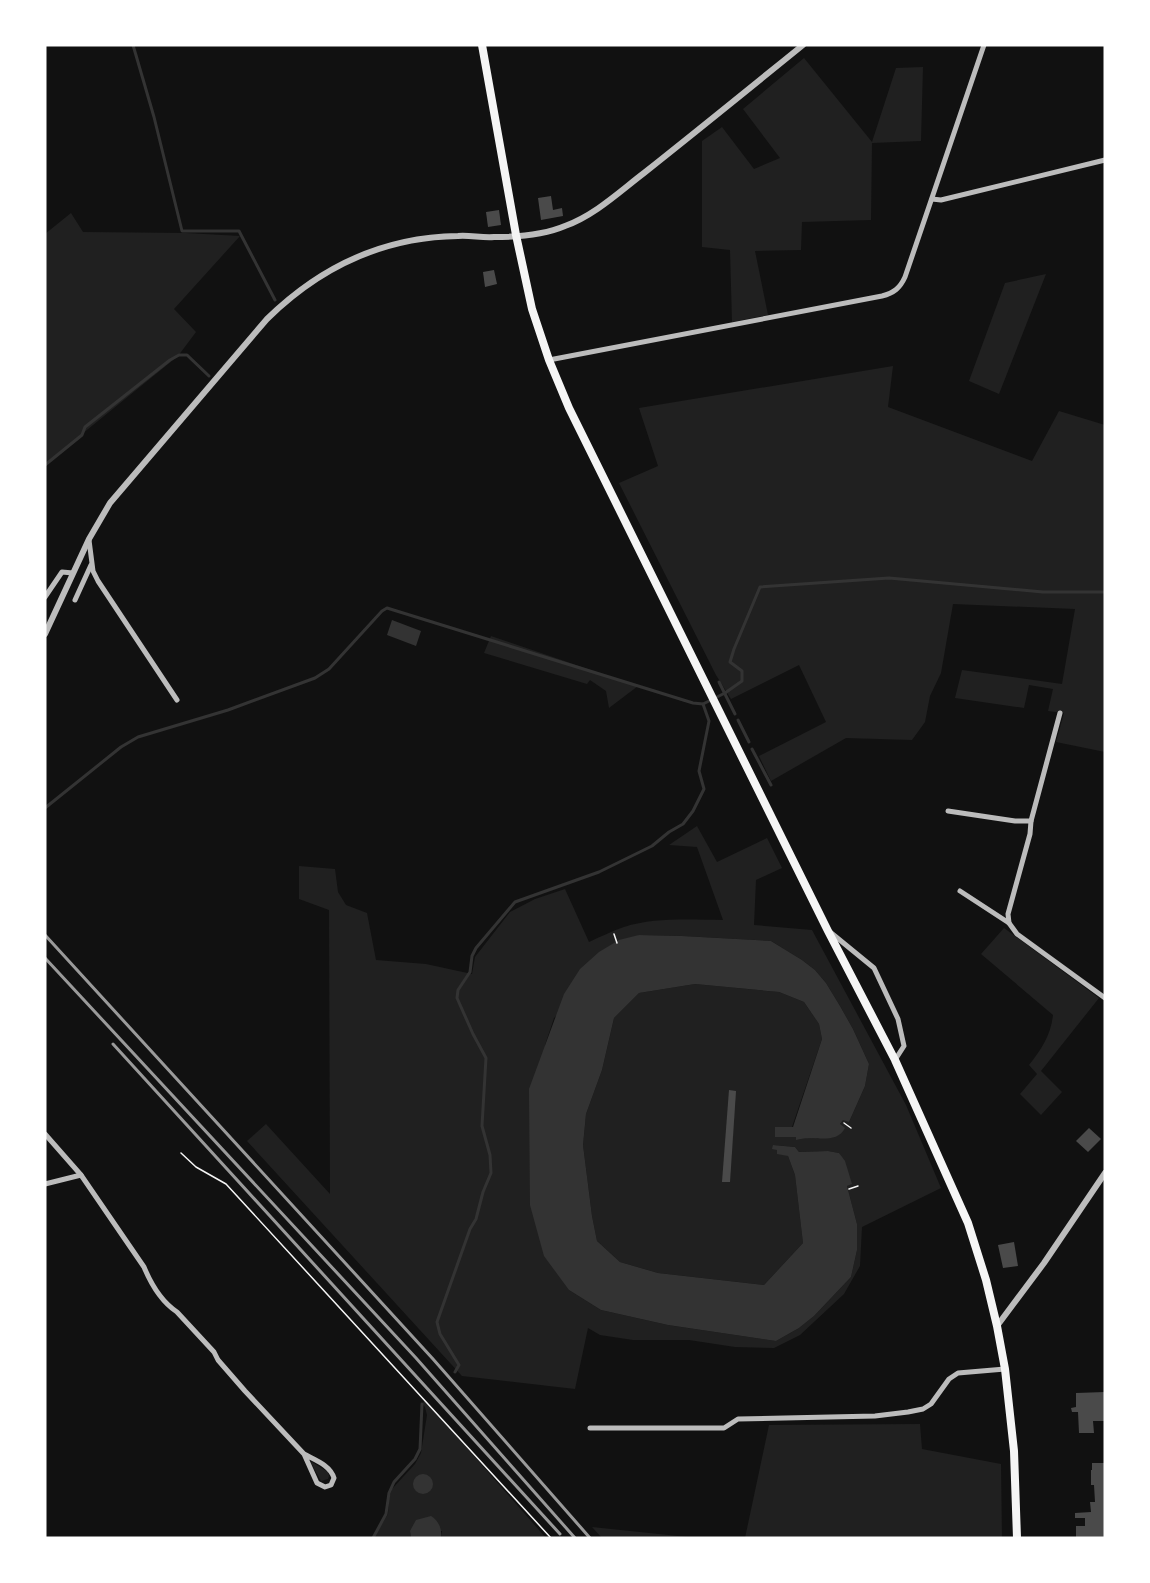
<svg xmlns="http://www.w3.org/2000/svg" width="1150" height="1583" font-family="'DM Sans',sans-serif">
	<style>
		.green { fill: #202020; fill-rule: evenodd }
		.water { fill: #333 }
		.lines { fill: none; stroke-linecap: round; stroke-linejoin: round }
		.stream { stroke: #333; stroke-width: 3 }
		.building { fill: #4a4a4a }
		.path { stroke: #f5f5f5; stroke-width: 1.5 }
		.minor { stroke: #bcbcbc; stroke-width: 5 }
		.tertiary { stroke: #bcbcbc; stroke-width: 6 }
		.primary { stroke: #f5f5f5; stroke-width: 8 }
		.rail { stroke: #9a9a9a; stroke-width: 3 }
	</style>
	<rect width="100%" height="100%" fill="#111"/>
	<!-- green -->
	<g class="green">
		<path d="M804,58L872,142L896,68L923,67L921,141L872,143L871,220L802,222L801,250L755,251L768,315L732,322L730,250L702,247V141L722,127L754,169L780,158L743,109Z"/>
		<path d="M71,213L83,232L186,233L240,236L174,309L196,332L178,356L45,464V234Z"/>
		<path d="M1046,274L999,394L969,381L1005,283Z"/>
		<path d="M893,366L888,407L1032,461L1059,411L1105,425V752L1056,742L1064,713L1048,711L1053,689L1029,685L1024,708L955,698L962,670L1062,684L1075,609L953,604L941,673L930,696L925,722L912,740L846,738L771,781L759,756L826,722L799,665L731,699L716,675L619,483L658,466L639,408Z"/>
		<path d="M491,636L638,686L609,708L606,691L590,680L587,684L484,653Z"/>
		<path d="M697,826L717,862L767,838L782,868L756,880L754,925L812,930L906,1105L941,1188L862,1227L860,1266L844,1294L800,1335L774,1348L735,1347L689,1340H633L600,1335L588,1328L575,1389L462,1376L247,1141L266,1124L330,1194L329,910L299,899V866L335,869L338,892L346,905L367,913L376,960L426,964L472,974L475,957L510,912L535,899L565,889L589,942C600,937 612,931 624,927C655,917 691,920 723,920L697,847L669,845ZM639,935L682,936L771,941L802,960L815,970L826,983L840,1006L853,1029L869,1064L865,1086L849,1122L843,1119L840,1125L818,1139L797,1137H775L792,1127L822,1039L819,1024L804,1002L779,992L695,984L639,993L614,1018L602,1070L586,1114L583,1145L592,1216L597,1241L620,1262L658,1273L764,1285L803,1243L795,1175L788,1156L777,1150L773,1145L795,1147L799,1152L828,1151L839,1153L851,1184L847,1186L857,1224V1250L851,1277L814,1316L799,1328L776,1341L668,1325L601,1310L569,1290L545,1045L554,1018Z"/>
		<path d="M1004,928L1099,998L1041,1071L1062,1092L1041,1115L1020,1094L1037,1074L1029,1065C1041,1050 1051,1035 1053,1015L981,954Z"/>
		<path d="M425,1400L546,1538H441L442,1531H410L411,1538H373L388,1514L389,1498L392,1489L415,1464L421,1453L427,1415L425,1407L422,1404Z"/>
		<path d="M920,1424L922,1449L1001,1464L1002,1538H745L769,1425Z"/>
		<path d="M312,1462L328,1472L329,1476L328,1479L321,1481L311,1463Z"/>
		<path d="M592,1527L697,1538H602Z"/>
	</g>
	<!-- water -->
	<g class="water">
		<path d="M392,620L421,631L416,646L387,635Z"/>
		<path d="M639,935L682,936L771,941L802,960L815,970L826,983L840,1006L853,1029L869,1064L865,1086L849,1122L843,1120L840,1124L845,1128C836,1146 811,1134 796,1140V1137H775V1127H793L822,1039L819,1024L804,1002L779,992L695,984L639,993L614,1018L602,1070L586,1114L583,1145L592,1216L597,1241L620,1262L658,1273L764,1285L803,1243L795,1175L788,1156L777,1154V1150L772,1149L773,1145L795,1147L799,1152L828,1151L839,1153L845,1161L852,1184L847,1186L857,1224V1250L851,1277L814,1316L799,1328L776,1341L668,1325L601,1310L569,1290L544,1256L530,1205L529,1089L564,994L580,969L599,952L619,940Z"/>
		<circle cx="423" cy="1484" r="10"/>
		<path d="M431,1516C439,1521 442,1529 441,1538H411L410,1531L416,1520Z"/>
	</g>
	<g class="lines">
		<!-- stream -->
		<g class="stream">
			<path d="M133,45L154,117L182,231H239L275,300"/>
			<path d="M45,465L82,435L85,427L170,360L179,355H187L209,376"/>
			<path d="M719,682L735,714"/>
			<path d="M738,720L749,742"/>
			<path d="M752,749L771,785"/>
			<path d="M45,808L121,747L138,737L228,710L315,678L329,669L382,611L387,608L693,703L703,704"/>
			<path d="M455,1372L459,1365L440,1334L437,1322L470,1229L476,1219L483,1192L491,1173L490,1155L482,1126L486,1058L473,1034L457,998L458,990L470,972L472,956L476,948L515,902L599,872L652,846L669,832L683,824L693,811L704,789L699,771L709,721L703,704L725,693L742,681V671L730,662L734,649L760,587L889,578L1043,592H1105"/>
			<path d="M373,1538L386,1514L389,1493L394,1482L415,1459L420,1449L422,1404"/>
		</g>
	</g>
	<!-- building -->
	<g class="building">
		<path d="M551,196L553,210L562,208L563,216L541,220L538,198Z"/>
		<path d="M499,210L501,225L488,227L486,212Z"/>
		<path d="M494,270L497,284L485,287L483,272Z"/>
		<path d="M729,1090L736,1091L730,1182H722Z"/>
		<path d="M1089,1128L1101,1139L1088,1152L1076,1141Z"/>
		<path d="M1014,1242L1018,1266L1003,1268L998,1245Z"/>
		<path d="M1105,1392V1421H1093L1094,1433H1079L1078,1412H1072L1071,1408L1076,1407V1393Z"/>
		<path d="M1092,1463H1105V1538H1076V1526H1085V1518H1075V1513L1091,1512L1090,1502H1095L1094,1485H1091V1470H1092Z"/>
	</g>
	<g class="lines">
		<!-- path -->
		<g class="path">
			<path d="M614,934L617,943"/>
			<path d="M844,1123L851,1128"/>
			<path d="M181,1153L196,1167L226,1184L551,1538"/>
			<path d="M849,1189L858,1186"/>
		</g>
		<!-- minor -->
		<g class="minor">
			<path d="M932,199L941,200L1105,160"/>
			<path d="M549,360L882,296C894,293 900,288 905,277L984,45"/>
			<path d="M89,540L93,571L98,581L177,700"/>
			<path d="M45,597L62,572L73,573"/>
			<path d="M75,600L91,565"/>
			<path d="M948,811L1015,821H1031L1030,834L1008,914L1009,923L1017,934L1105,998"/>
			<path d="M1031,821L1060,713"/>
			<path d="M960,891L1009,923"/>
			<path d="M830,932L874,968L898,1019L904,1046L895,1060"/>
			<path d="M45,1134L81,1175L144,1267C151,1284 162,1302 177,1312L214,1352L218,1360L245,1391L304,1454L317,1483L325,1487L331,1485L334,1478C330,1465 315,1460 304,1454"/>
			<path d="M45,1184L81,1175"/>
			<path d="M590,1428H724L738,1419L875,1416L908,1412L923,1409L931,1404L949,1379L958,1373L1005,1369"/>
		</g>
		<!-- tertiary -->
		<g class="tertiary">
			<path d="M45,634L89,539L110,503L267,319C320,267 383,237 458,236C470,235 482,238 494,237C517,237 544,235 565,226C595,215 619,192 644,173C697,131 750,88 803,45"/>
			<path d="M997,1326L1044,1263L1105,1173"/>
		</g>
		<!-- primary -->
		<path class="primary" d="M482,45L516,235L532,309L549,360L569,408L828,931L895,1060L968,1223L986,1280L997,1326L1005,1369L1014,1451L1017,1538"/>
		<!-- rail -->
		<g class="rail">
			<path d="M45,935L433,1359L590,1538"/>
			<path d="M45,958L416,1358L575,1538"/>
			<path d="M113,1044L560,1534"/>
		</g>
	</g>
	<!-- border -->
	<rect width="1150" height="1583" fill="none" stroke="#ffffff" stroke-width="93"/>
</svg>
